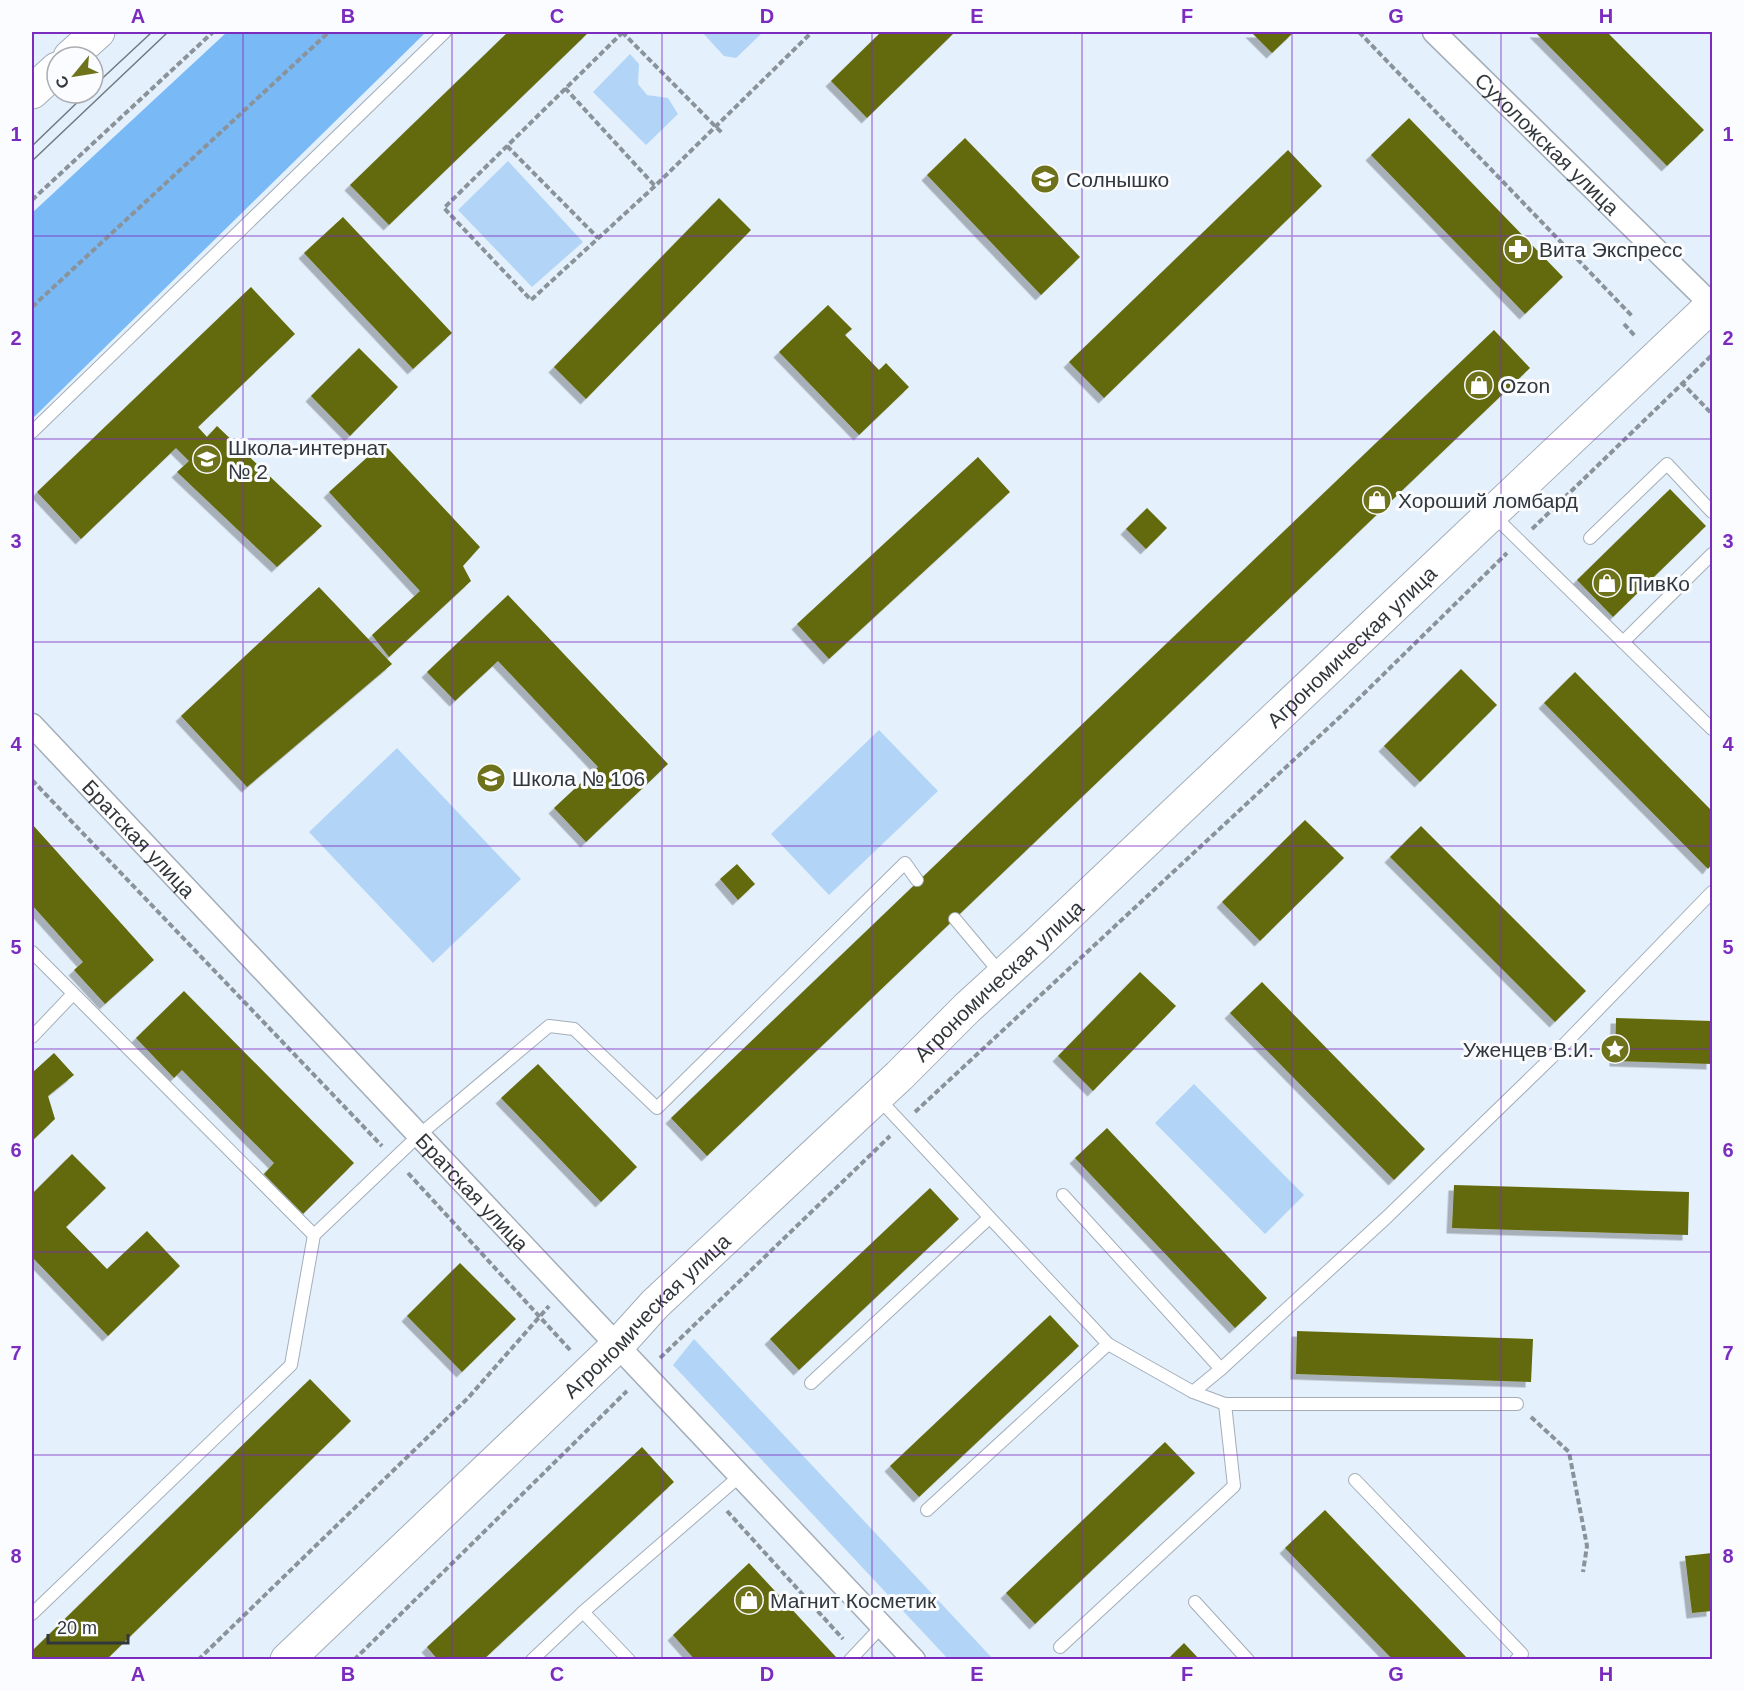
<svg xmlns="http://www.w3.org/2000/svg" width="1744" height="1691" font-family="Helvetica,sans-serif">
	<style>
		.green { fill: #b2d5f7 }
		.forest { fill: #79b9f5 }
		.building { fill: #646a09; filter: url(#shadow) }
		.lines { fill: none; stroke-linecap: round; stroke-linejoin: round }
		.lane-casing { stroke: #a3aeb9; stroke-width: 14 }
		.street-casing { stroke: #a3aeb9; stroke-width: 25 }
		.secondary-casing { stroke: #a3aeb9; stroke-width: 35 }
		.primary-casing { stroke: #a3aeb9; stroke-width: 35 }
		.path { stroke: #8a929a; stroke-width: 4; stroke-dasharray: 6 3; stroke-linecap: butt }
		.lane { stroke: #fff; stroke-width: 12 }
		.street { stroke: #fff; stroke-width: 22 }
		.secondary { stroke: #fff; stroke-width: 33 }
		.primary { stroke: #fff; stroke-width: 33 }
		.tram { stroke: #717980; stroke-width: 1.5 }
		.grid { fill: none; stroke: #7b2cbf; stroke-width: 1.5; stroke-opacity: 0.55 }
		.labels { text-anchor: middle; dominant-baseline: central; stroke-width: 6; stroke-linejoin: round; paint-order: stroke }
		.street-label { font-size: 21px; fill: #32373b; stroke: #fafcff }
		.poi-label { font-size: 21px; fill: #32373b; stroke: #fafcff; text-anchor: start }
		.neatline { fill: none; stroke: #7b2cbf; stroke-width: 2 }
		.grid-label { font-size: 20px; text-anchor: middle; font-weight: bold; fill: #7b2cbf }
	</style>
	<defs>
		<filter id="shadow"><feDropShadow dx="-5.5" dy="5.5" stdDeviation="0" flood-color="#0004"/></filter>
	</defs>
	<rect width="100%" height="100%" fill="#e4f0fc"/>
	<!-- green -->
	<g class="green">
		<path d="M702,32H763L736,58L724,56Z"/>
		<path d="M630,54L639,64L638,84L647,95L668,98L678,114L646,145L593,92Z"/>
		<path d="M508,161L583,242L532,287L458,210Z"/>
		<path d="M879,730L938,791L829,895L771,834Z"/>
		<path d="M397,748L521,879L433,963L309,832Z"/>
		<path d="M1194,1084L1304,1195L1265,1234L1155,1123Z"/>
		<path d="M694,1339L993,1659H948L673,1365Z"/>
	</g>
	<!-- forest -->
	<path class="forest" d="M227,32H426L32,419V213Z"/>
	<!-- building -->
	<g class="building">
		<path d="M508,32H589L389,225L350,185Z"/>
		<path d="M881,32H955L867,118L831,81Z"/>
		<path d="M1251,32H1294L1272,53Z"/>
		<path d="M1535,32H1607L1704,130L1667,166Z"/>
		<path d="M1409,118L1563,277L1525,314L1371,155Z"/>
		<path d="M965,138L1080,257L1041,295L927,175Z"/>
		<path d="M1288,150L1322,186L1104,398L1069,362Z"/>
		<path d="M719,198L751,230L586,399L554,367Z"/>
		<path d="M343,217L452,333L413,369L304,253Z"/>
		<path d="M251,287L295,334L198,427L207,437L217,426L322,526L277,567L177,472L189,461L176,448L81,539L37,492Z"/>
		<path d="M828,305L852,329L845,335L879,370L886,363L909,387L859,435L779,352Z"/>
		<path d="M1494,330L1530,368L707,1156L671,1118Z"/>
		<path d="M359,348L398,387L350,436L311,396Z"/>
		<path d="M383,443L480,547L463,566L471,581L389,657L372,635L420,591L329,492Z"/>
		<path d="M978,457L1010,492L829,659L797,624Z"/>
		<path d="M1670,489L1706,526L1613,617L1577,580Z"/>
		<path d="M1147,508L1167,528L1146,549L1126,529Z"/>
		<path d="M319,587L392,664L247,787L181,716Z"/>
		<path d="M508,595L668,764L586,842L554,808L598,767L498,661L455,701L427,672Z"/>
		<path d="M1461,669L1497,705L1420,782L1384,746Z"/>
		<path d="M1575,672L1712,811V864L1708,869L1544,703Z"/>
		<path d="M1305,820L1344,858L1260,941L1222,902Z"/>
		<path d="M32,824L154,960L105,1004L74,970L83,962L32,905Z"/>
		<path d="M1421,826L1586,991L1555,1022L1390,857Z"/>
		<path d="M737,864L755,884L738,900L720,879Z"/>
		<path d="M1140,972L1176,1006L1093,1091L1058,1056Z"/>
		<path d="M1262,982L1425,1149L1394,1180L1230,1013Z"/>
		<path d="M184,991L354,1163L303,1214L264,1174L274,1163L182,1070L174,1078L136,1038Z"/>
		<path d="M1616,1018L1712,1021V1064L1615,1061Z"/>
		<path d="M54,1053L74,1075L48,1096L55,1119L32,1141V1073Z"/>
		<path d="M538,1064L637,1167L601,1202L501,1098Z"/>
		<path d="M1107,1128L1267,1298L1235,1328L1075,1158Z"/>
		<path d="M72,1154L106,1188L66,1227L107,1269L147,1231L180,1266L108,1336L32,1257V1194Z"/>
		<path d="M1454,1185L1689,1192L1688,1235L1452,1228Z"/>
		<path d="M930,1188L959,1219L799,1370L770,1339Z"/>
		<path d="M460,1263L516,1319L462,1372L407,1316Z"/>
		<path d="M1050,1315L1079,1346L919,1497L890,1466Z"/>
		<path d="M1297,1331L1533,1339L1531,1382L1296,1374Z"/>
		<path d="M310,1379L351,1421L106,1660H32V1651Z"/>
		<path d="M1165,1442L1195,1473L1035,1624L1006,1593Z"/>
		<path d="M642,1447L674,1482L483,1660H438L427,1647Z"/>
		<path d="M1325,1510L1469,1660H1393L1285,1548Z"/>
		<path d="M1712,1553V1611L1692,1613L1685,1556Z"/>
		<path d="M749,1563L836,1657L833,1660H695L673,1635Z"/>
		<path d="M1184,1643L1200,1660H1167Z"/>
	</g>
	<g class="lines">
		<!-- lane casing -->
		<g class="lane-casing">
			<g id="lane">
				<path d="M32,432L445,32"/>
				<path d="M1493,515L1712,729"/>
				<path d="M1590,538L1667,464L1712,512"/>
				<path d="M1623,642L1712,554"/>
				<path d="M955,919L1002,975"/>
				<path d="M32,952L314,1235"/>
				<path d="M32,1037L73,994"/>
				<path d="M878,1098L1108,1344L1193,1392L1225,1404H1517"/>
				<path d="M1063,1195L1221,1369"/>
				<path d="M811,1383L989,1218"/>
				<path d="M1193,1392L1221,1369L1387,1217L1551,1058L1712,892"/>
				<path d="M1355,1480L1522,1654L1516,1660"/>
				<path d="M927,1510L1108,1344"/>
				<path d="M1195,1602L1248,1660"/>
				<path d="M583,1612L629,1660"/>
				<path d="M32,1614L291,1365L314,1235L418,1136L549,1026L574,1029L657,1108L905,863L917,880"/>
				<path d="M1060,1647L1234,1486L1225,1404"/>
				<path d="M532,1660L583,1612L741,1475"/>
				<path d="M850,1660L882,1626"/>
			</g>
		</g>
		<!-- street casing -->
		<g class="street-casing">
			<g id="street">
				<path id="s1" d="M1434,32L1712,305"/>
				<path id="s2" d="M32,725L914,1660"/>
			</g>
		</g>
		<!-- secondary casing -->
		<g class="secondary-casing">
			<g id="secondary">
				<path id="s3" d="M287,1660L618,1345L655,1304L899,1076L967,1008L1036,945L1712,305"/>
			</g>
		</g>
		<!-- primary casing -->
		<g class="primary-casing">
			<g id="primary">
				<path d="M70,57L98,32"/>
				<path d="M32,92L57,69"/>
			</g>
		</g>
		<!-- path -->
		<g class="path">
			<path d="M622,32L722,133"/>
			<path d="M623,32L444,208L531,300L655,186L812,32"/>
			<path d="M1359,32L1632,316"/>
			<path d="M565,88L655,186"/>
			<path d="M507,146L598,238"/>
			<path d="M32,200L213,32"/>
			<path d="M32,307L329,32"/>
			<path d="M1624,324L1636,337"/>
			<path d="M1681,382L1712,414"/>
			<path d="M1532,529L1712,355"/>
			<path d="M32,780L382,1146"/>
			<path d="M915,1112L1341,716L1507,553"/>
			<path d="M408,1173L571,1351"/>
			<path d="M660,1358L890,1136"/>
			<path d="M1531,1417L1569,1452L1587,1546L1583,1572"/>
			<path d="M727,1511L843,1639"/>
			<path d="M198,1660L468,1398L549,1306"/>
			<path d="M354,1660L627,1391"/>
		</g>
		<!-- lane -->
		<use href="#lane" class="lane"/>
		<!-- street -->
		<use href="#street" class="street"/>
		<!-- secondary -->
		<use href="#secondary" class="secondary"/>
		<!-- primary -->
		<use href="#primary" class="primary"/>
		<!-- tram -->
		<g class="tram">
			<path d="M93,87L152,32"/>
			<path d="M32,146L87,93"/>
			<path d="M32,161L168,32"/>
		</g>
	</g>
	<!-- grid -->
	<path class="grid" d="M243,32V1660M452,32V1660M662,32V1660M872,32V1660M1082,32V1660M1292,32V1660M1501,32V1660M32,236H1712M32,439H1712M32,642H1712M32,846H1712M32,1049H1712M32,1252H1712M32,1455H1712"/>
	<!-- icons -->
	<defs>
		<g id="school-disc" transform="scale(1.5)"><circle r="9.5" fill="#6e731b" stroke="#fafcff"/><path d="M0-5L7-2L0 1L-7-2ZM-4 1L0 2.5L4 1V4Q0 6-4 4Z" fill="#fff"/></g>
		<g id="pharmacy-disc" transform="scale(1.5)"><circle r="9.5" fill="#6e731b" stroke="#fafcff"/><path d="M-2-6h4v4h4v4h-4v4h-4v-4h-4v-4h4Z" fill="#fff"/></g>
		<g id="shop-disc" transform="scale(1.5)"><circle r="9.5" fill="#6e731b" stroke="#fafcff"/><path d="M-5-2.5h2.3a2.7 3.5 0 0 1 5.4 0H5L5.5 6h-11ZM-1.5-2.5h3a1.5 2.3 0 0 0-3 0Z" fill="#fff"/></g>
		<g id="sight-disc" transform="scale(1.5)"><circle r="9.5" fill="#6e731b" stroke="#fafcff"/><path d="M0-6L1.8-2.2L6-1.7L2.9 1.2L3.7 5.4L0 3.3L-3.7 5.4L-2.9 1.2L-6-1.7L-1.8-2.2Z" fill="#fff"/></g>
	</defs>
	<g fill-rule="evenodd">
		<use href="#school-disc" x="1045" y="179"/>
		<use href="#pharmacy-disc" x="1518" y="249"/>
		<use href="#shop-disc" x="1479" y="385"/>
		<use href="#school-disc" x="207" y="459"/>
		<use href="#shop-disc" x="1377" y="500"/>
		<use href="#shop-disc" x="1607" y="583"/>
		<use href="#school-disc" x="491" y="778"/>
		<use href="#sight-disc" x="1615" y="1049"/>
		<use href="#shop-disc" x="749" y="1600"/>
	</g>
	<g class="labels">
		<!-- street labels -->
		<g class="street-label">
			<text stroke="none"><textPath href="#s1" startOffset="159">Сухоложская улица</textPath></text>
			<text stroke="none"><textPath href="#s3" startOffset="1470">Агрономическая улица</textPath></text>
			<text stroke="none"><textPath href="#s2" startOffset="156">Братская улица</textPath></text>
			<text stroke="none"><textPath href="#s3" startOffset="984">Агрономическая улица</textPath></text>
			<text stroke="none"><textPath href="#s2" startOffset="642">Братская улица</textPath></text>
			<text stroke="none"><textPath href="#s3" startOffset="498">Агрономическая улица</textPath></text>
		</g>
		<!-- poi labels -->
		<g class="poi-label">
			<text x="1066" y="179">Солнышко</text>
			<text x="1539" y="249">Вита Экспресс</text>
			<text x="1500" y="385">Ozon</text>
			<text x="228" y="447">Школа-интернат<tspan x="228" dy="24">№ 2</tspan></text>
			<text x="1398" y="500">Хороший ломбард</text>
			<text x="1628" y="583">ПивКо</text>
			<text x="512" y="778">Школа № 106</text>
			<text x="1594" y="1049" text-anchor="end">Уженцев В.И.</text>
			<text x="770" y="1600">Магнит Косметик</text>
		</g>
	</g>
	<!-- border -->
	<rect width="1744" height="1691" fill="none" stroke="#fafcff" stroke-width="66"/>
	<!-- north arrow -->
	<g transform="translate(75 75) rotate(240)"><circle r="28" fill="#fafcff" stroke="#aaadb1" stroke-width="1.5"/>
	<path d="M0-4.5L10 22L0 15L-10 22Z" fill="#6e731b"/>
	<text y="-9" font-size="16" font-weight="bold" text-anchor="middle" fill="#32373b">С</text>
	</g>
	<!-- scale -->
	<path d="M48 1634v9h80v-9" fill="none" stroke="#32373b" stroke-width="3"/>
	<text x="57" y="1634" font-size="18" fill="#32373b" stroke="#fafcff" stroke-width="4.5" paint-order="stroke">20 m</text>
	<rect x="33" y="33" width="1678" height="1625" class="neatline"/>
	<g class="grid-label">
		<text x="138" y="23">A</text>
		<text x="348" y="23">B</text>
		<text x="557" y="23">C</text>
		<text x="767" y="23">D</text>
		<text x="977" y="23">E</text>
		<text x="1187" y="23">F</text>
		<text x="1396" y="23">G</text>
		<text x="1606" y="23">H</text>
		<text x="16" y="141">1</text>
		<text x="1728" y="141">1</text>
		<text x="16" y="345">2</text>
		<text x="1728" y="345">2</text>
		<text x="16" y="548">3</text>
		<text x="1728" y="548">3</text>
		<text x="16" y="751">4</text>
		<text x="1728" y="751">4</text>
		<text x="16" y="954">5</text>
		<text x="1728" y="954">5</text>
		<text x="16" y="1157">6</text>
		<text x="1728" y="1157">6</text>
		<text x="16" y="1360">7</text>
		<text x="1728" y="1360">7</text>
		<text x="16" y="1563">8</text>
		<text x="1728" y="1563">8</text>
		<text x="138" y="1681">A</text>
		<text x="348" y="1681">B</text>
		<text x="557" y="1681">C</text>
		<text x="767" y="1681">D</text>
		<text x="977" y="1681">E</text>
		<text x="1187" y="1681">F</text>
		<text x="1396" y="1681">G</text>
		<text x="1606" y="1681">H</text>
	</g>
</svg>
